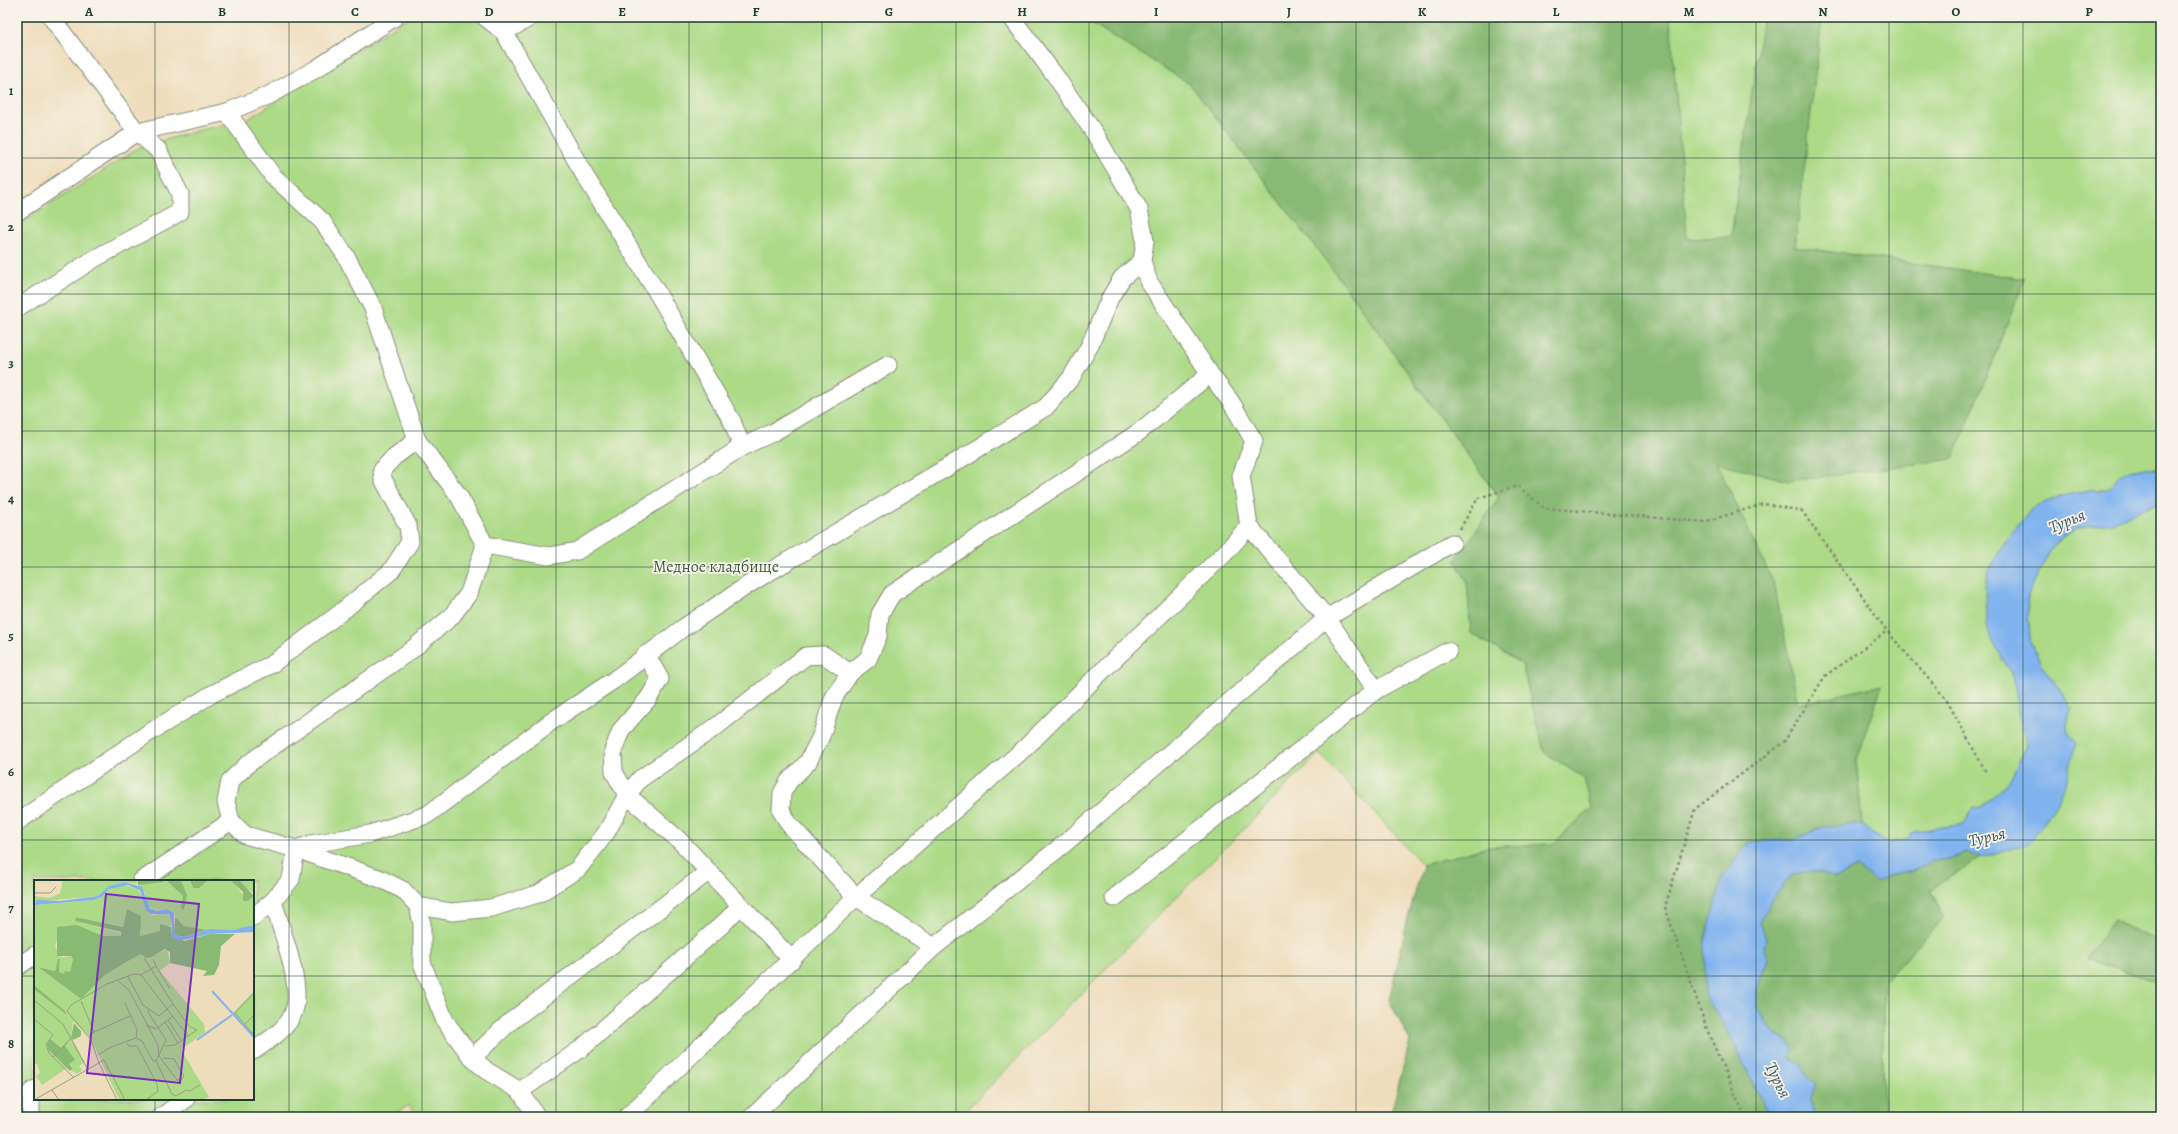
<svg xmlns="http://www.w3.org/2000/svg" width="2178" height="1134" font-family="Alegreya,serif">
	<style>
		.green { fill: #acda87; stroke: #668c5e; fill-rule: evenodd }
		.forest { fill: #89ba74; stroke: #547c54 }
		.water { fill: #81b3ee; stroke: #507891 }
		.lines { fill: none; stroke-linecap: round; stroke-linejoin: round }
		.minor-casing { stroke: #868d78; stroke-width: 19 }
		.path { stroke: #868d78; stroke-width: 2.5; stroke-dasharray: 3 3; stroke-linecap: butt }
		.minor { stroke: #fff; stroke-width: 17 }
		.grid { fill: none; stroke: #1f3d34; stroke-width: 1; stroke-opacity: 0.55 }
		.labels { text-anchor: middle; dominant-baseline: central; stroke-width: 3.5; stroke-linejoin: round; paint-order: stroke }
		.park-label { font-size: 16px; fill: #3b5c45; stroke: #f7f3e8 }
		.water-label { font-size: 17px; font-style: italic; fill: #385a62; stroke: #f7f3e8 }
		.inset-river { fill: none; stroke: #81b3ee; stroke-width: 2 }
		.inset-road { fill: none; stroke: #9b9d85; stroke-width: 1 }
		.view { fill: #7b2cbf; fill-opacity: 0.15; stroke: #7b2cbf; stroke-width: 2 }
		.inset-edge { fill: none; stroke: #1f3d34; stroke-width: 2 }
		.neatline { fill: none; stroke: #1f3d34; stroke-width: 1.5 }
		.grid-label { font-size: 13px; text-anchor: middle; font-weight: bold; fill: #1f3d34 }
	</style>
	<rect width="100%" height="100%" fill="#f7f3e8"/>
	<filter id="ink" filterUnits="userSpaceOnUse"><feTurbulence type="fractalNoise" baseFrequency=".025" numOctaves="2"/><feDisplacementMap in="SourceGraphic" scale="8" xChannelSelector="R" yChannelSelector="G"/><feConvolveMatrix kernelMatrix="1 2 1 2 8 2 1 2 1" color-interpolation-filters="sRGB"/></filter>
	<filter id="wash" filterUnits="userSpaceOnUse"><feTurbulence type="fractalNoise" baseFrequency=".012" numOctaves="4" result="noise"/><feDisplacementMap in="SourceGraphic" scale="16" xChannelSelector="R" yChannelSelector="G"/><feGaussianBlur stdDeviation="0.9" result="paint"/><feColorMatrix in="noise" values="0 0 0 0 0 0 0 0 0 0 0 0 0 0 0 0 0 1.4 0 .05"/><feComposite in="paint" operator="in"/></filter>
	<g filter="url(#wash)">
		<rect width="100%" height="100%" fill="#edb"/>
		<!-- green -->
		<g class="green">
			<path d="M409,17H1082L1190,84L1339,278L1499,498L1455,561L1467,581L1471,633L1522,664L1544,752L1584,778L1592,808L1553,844L1488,847L1423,865L1319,753L959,1117H418L408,1105L392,1117H17V226L140,147L204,129L245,121ZM35,881H253V1099H35Z"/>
			<path d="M1670,17H1763L1731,237L1687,239Z"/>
			<path d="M1822,17H2161V466L2159,469H2133L2122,473L2113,487L2033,507L2006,541L1990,567L1985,587L1996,648L2013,675L2021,724L2027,746L2008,783L1980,808L1974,807L1964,824L1912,832L1907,839L1886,843L1862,825L1856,759L1882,685L1798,705L1774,584L1716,462L1789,481L2025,279L1795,247Z"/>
			<path d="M2161,504V942L2114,920L2086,959L2161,983V1117H1885L1882,1075L1884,981L1944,917L1930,890L1981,857L1996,853L2075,744L2067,729L2070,708L2058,686L2041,665L2030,639L2027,597L2050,551L2060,540L2078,527L2112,523L2150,506Z"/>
		</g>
		<!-- forest -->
		<g class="forest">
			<path d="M1082,17H1670L1687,239L1731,237L1763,17H1822L1795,247L2025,279L1953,459L1789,481L1716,462L1774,584L1798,704L1882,685L1856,759L1862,825L1826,826L1794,839L1749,843L1705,996L1727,1029L1769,1117H1390L1410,1041L1389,1000L1408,918L1423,865L1488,847L1553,844L1592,808L1584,778L1544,752L1522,664L1471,633L1467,581L1455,561L1499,497L1339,278L1190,84Z"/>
			<path d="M1967,853L1981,857L1930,890L1944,917L1884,981L1882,1075L1885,1117H1814L1811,1099L1816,1083L1809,1078L1802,1066L1789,1057L1788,1041L1773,1033L1757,1006V989L1768,959L1764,950L1766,939L1760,922L1769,903L1793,874L1812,871L1836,878L1857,867L1876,881L1888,876L1914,871L1933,861L1948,859Z"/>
			<path d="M2114,920L2161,942V983L2086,959Z"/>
		</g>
		<!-- water -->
		<path class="water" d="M2161,466V504L2150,506L2112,523L2078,527L2060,540L2050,551L2027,597L2030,639L2041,665L2058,686L2070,708L2067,729L2076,744L2066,783L2052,812L2028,844L1981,857L1967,853L1948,859L1933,861L1914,871L1888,876L1876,882L1857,867L1836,878L1812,871L1793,874L1769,903L1760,922L1766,939L1764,950L1768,959L1757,989V1006L1773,1033L1788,1041L1792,1051L1789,1057L1802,1065L1809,1078L1816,1083L1811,1099L1814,1117H1769L1727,1029L1705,996V941L1722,877L1749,842L1794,839L1826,826L1862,825L1887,843L1907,839L1912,832L1964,824L1974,807L1980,808L2008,783L2027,746L2021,724L2013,675L1996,648L1986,626L1985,587L1990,567L2006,541L2033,507L2062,496L2094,489L2098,492C2118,485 2109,486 2121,474C2129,466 2148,470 2158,469Z"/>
	</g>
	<g filter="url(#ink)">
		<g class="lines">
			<!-- minor casing -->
			<g class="minor-casing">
				<g id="minor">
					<path d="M485,17L504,32L585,176L655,289L732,421L742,447"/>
					<path d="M1011,17L1054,74L1095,134L1139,209L1145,241L1142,261L1149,282L1210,374L1231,402L1254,441L1241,476L1249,526L1327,618L1376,690L1448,651"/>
					<path d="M504,32L531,17"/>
					<path d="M227,112L273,176L322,221L346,256L373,308L417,440L459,496L485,545L469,593L451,617L410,651L249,763L230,781L226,802L231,821L245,835L296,849L381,879L403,890L418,906L422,924V963L445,1021L472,1058L487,1071L520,1091L537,1117"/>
					<path d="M17,212L137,132L227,112L269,95L316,69L395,17"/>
					<path d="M17,308L94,259L180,212V194L158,150L137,132L51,17"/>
					<path d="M485,545L549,556L577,551L742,447L772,433L888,365"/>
					<path d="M646,654L660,679L648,699L621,730L613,751L614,772L627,795L680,841L792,960"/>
					<path d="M17,822L147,734L212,694L272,664L340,613L391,571L410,542L408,526L383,479L382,470L394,457L417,440"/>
					<path d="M296,849L311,844L370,834L427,815L552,721L614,680L683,628L754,581L946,468L1046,407L1071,378L1089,347L1110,298L1122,278L1142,261"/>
					<path d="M141,881L231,821"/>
					<path d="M1114,898L1376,690"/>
					<path d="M418,906L452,912L491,908L538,894L578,869L606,833L627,795L640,779L717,726L806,656L824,655L850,673"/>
					<path d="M253,917L273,901L291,879L296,849"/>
					<path d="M934,947L856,897L789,824L781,810L782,793L789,781L808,762L821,736L834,697L850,673L868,659L878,636L880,614L892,594L1139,432L1210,374"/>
					<path d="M17,967L35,955"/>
					<path d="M253,1051C268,1041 288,1029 294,1011C303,984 281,930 273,901"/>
					<path d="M472,1058L510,1022L708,872"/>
					<path d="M520,1091L582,1048L724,923L740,906"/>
					<path d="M31,1117V1092L35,1089"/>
					<path d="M161,1117L186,1099"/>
					<path d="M627,1117L856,897L1026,747L1095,678L1225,553L1249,526"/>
					<path d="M752,1117L934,947L1064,844L1327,618L1452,543"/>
				</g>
			</g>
			<!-- path -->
			<g class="path">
				<path d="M1460,529L1478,498L1518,486L1544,508L1704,522L1764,504L1802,511L1887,631L1946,699L1986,772"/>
				<path d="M17,1073L21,1079"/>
				<path d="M1745,1117L1708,1032L1665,907L1695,809L1784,742L1825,676L1887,631"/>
			</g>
			<!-- minor -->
			<use href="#minor" class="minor"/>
		</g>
	</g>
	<!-- grid -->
	<path class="grid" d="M155,17V881M289,17V1117M422,17V1117M556,17V1117M689,17V1117M822,17V1117M956,17V1117M1089,17V1117M1222,17V1117M1356,17V1117M1489,17V1117M1622,17V1117M1756,17V1117M1889,17V1117M2023,17V1117M17,158H2161M17,294H2161M17,431H2161M17,567H2161M17,703H2161M17,840H2161M17,976H35M253,976H2161M155,1099V1117"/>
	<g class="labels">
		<!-- park labels -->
		<g class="park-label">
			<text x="716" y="567">Медное кладбище</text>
		</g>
		<!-- water labels -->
		<g class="water-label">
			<text transform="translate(2067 521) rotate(-22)">Турья</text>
			<text transform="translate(1987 837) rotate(-13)">Турья</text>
			<text transform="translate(1778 1080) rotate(64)">Турья</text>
		</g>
	</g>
	<!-- overview -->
	<g transform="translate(34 880)">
		<rect width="220" height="220" fill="#edb"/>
		<path d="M29,0L92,1L104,0L103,4L91,2L76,6L64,16L0,22V16L16,18L26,13ZM132,0L149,16L150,29L153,15L147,0H156L159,8L173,1H198L214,21L220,16V46L199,50H169L150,46L143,42L140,33L131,29L120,31L114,26L111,13L104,5ZM205,0H220V13L211,8ZM90,5L104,9L118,35L132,33L138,38L139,45L131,47L126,45V51L106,56L93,29L89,47L43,37L42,41L87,53V56H69L43,45L23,60L21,67L28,77L37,76L39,79L36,93L30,94L25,92L26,79H24L21,91L4,87L47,119L70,96L87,85L107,74L118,77L133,69L136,83L126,91L170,144L171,153L147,169L175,217L169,220H85L56,157L39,141L37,157L51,182L45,186L48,190L43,194L33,188L8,205L2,196L6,193L3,184H0V108L37,138L0,106V25L60,20L72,14L75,9ZM220,111V157L198,134Z" fill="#acda87"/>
		<path d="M104,0H129V2L104,5ZM132,0H147L153,15L150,30L147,27L149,16ZM156,0H183L173,1L165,8H159ZM196,0H205L220,16L214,21H209V12ZM93,29L107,36L106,56L126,51V44L137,47V53L150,61L176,54H201L187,66L185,85L180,95L169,96L173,91L136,83V72L131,69L118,77L112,78L107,74L87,85L70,96L47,119L4,87L21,91L24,79H26L25,92L30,94L31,91L36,92L39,79L37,76H23V47L43,45L69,56H87V52L41,41L42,37L89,47ZM141,37L150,46L173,50L151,57L144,56L140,53ZM1,106L31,131L33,135L0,109ZM40,143L47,151V156L39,160L37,157ZM16,159L27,168L35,161L31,166L41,180L35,184L38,189L36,191L14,169L13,164Z" fill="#89ba74"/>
		<path d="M91,2L108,7L116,29L123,31L132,29L140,33V53L144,56L151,57L176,49L199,50L215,46H220V52L176,54L145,61L137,56L138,43L135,34H117L112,30L106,10L94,5L75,9L69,16L60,20L0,25L3,20L26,21L64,16L75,6Z" fill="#81b3ee"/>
		<path class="inset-river" d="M178,111L220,157M163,160L198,135"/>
		<path class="inset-road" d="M0,13H16L22,7M110,78L139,124L155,146L163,150L141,165L131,166M122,86L136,109M107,95L154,156M94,97L109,125L125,136L139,124M84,101L95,110L124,165L125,176M220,113L201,133L220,155M0,120L29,144L54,190M47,121L60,152M91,123L103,150L102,158M116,129L114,132L132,160L122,181M0,139L19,155L12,164L15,173L40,198M134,140L147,160M131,142L144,163M112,145L122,149L139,136M210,145L220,135M55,156L60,152L96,136M102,158L108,161L119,181H122L138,214M93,163L95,166H103L123,204L124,211L112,220M64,175L77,167L102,158M125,176L143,200H147M19,177L37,158M129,178L140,179L150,196L147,200M18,210L25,220M138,214L142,216L152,210L156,211L166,205M0,220L70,180L91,220M83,220L65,183L57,160L33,131L37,125L73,104L100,94L107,95L122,86L119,79"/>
		<path class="view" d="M72,14L165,24L146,203L53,193Z"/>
		<rect width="220" height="220" class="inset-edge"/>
	</g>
	<!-- margin -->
	<rect width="2178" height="1134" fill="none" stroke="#f7f3e8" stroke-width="44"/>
	<rect x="22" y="22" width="2134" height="1090" class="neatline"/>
	<g class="grid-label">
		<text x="89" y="16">A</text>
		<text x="222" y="16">B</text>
		<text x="355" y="16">C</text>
		<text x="489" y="16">D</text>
		<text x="622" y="16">E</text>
		<text x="756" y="16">F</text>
		<text x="889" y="16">G</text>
		<text x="1022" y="16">H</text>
		<text x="1156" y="16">I</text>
		<text x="1289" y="16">J</text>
		<text x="1422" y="16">K</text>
		<text x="1556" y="16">L</text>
		<text x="1689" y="16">M</text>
		<text x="1823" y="16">N</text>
		<text x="1956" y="16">O</text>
		<text x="2089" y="16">P</text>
		<text x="11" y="95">1</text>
		<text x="11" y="231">2</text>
		<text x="11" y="367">3</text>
		<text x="11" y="503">4</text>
		<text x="11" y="640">5</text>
		<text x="11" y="776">6</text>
		<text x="11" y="912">7</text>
		<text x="11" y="1048">8</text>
	</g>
</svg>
